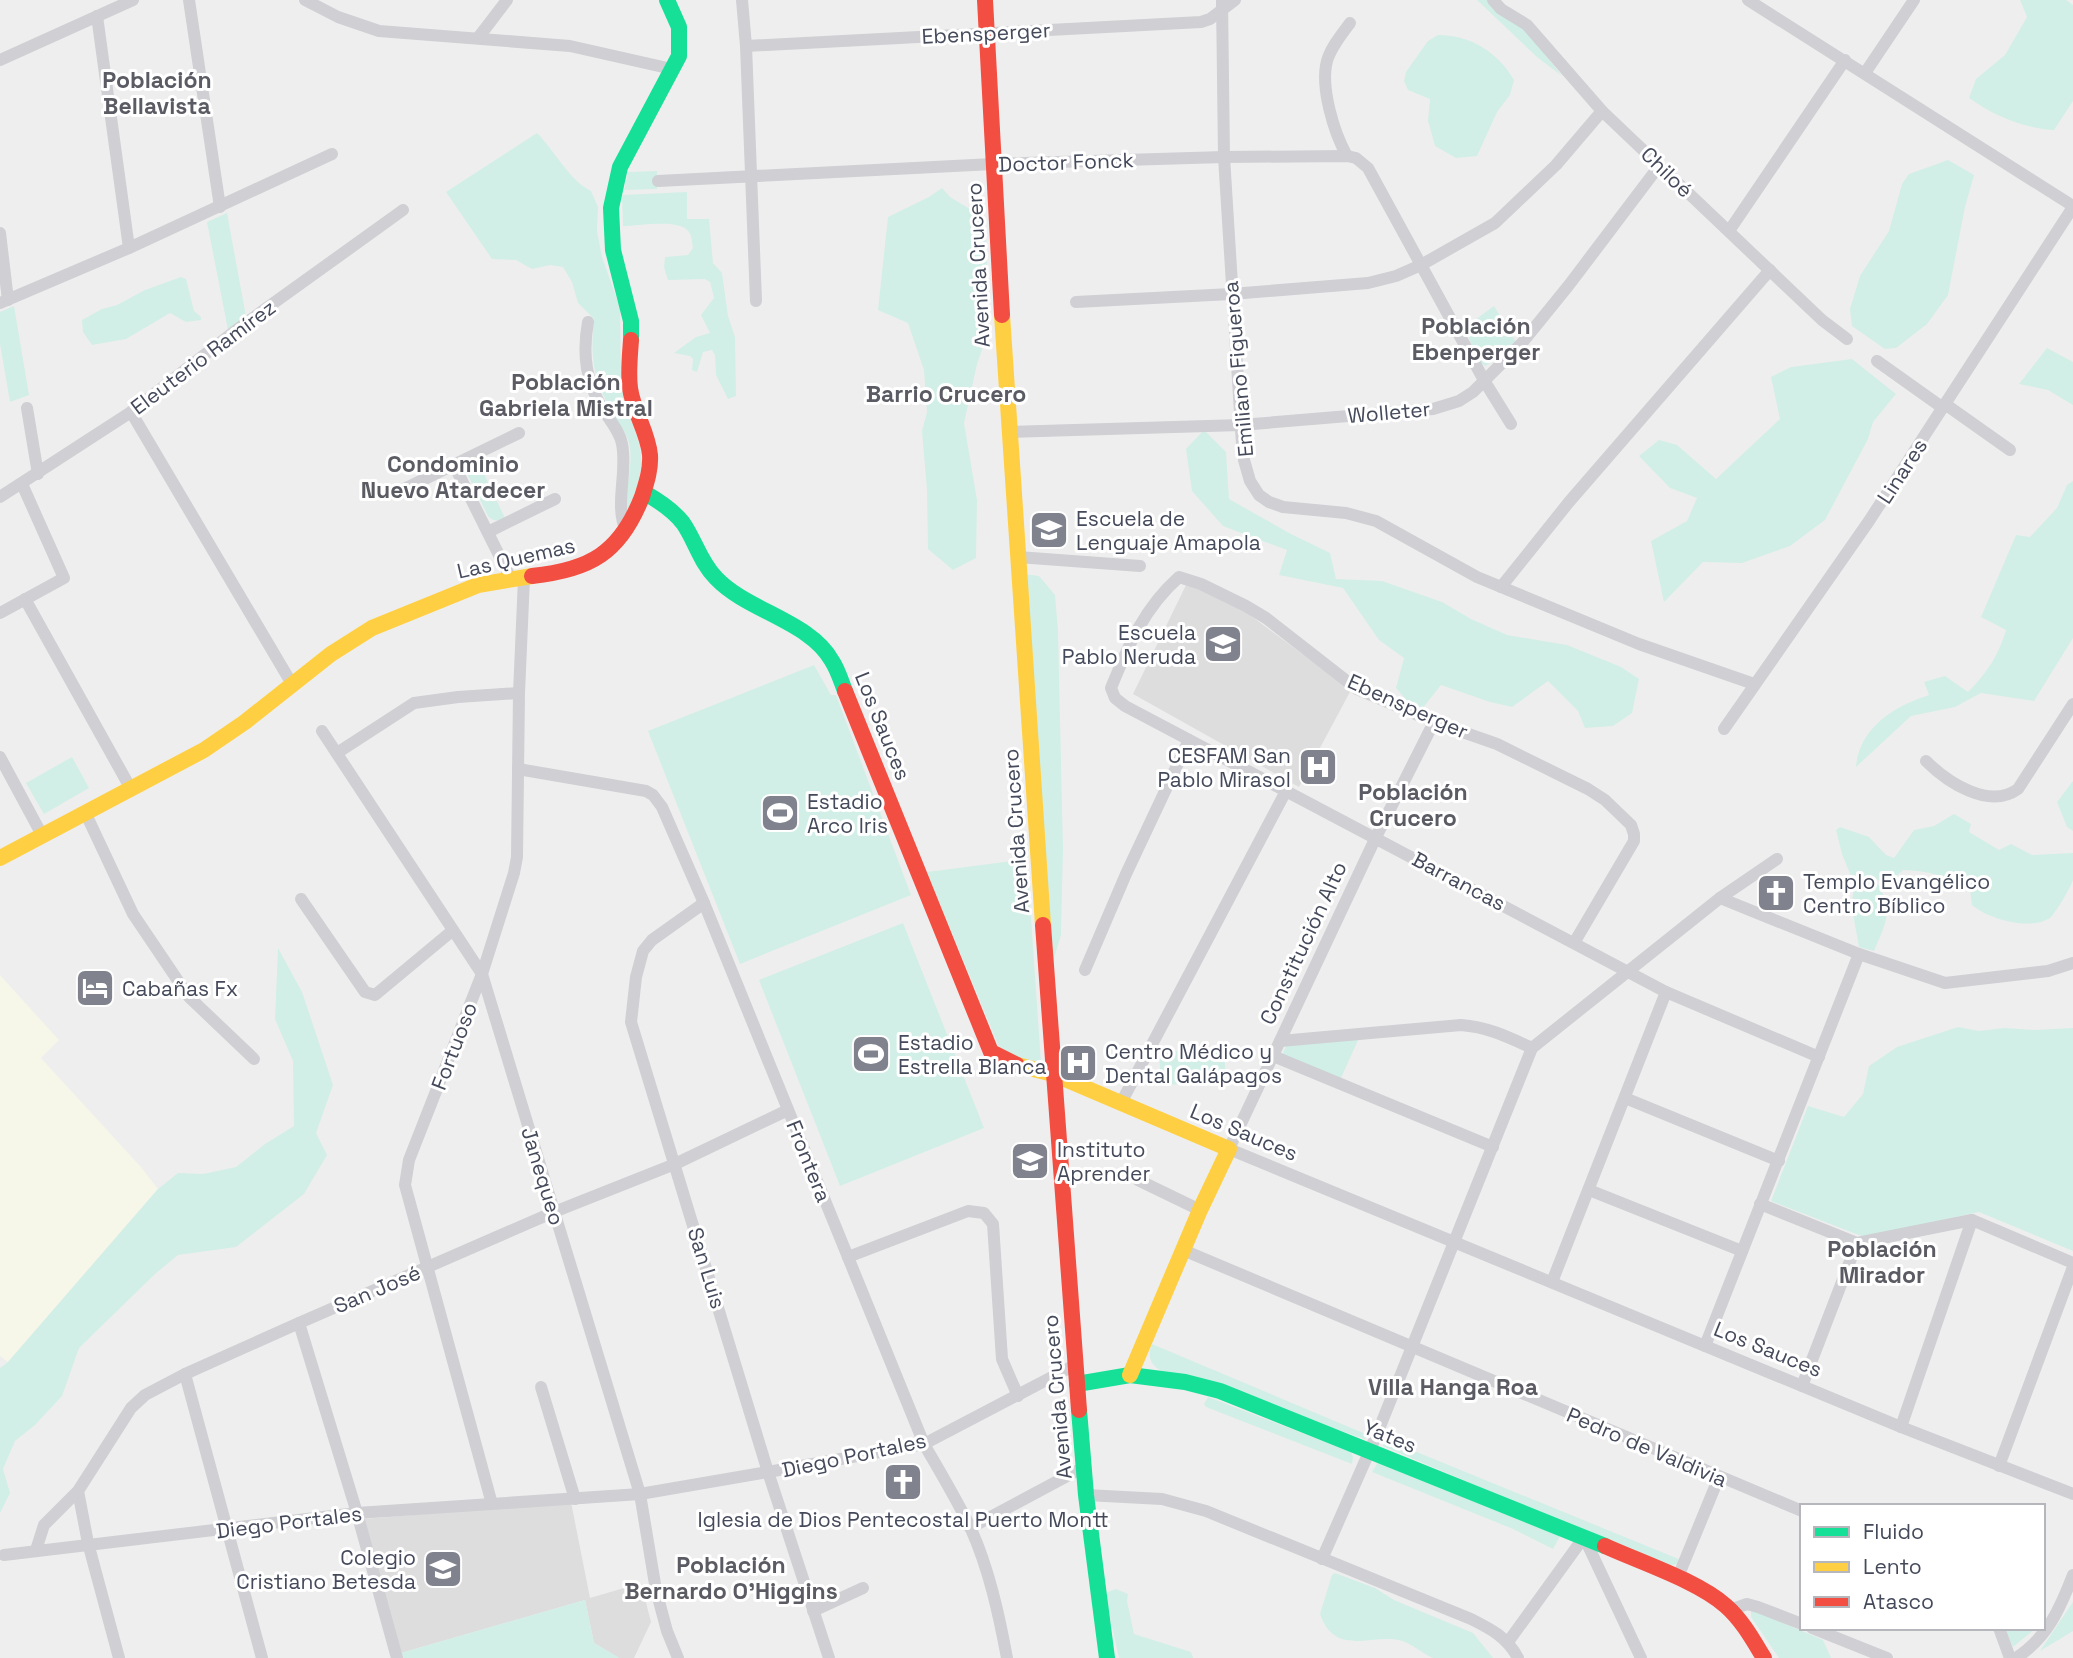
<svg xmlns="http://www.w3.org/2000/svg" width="2073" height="1658" font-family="'Space Grotesk',sans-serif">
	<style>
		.commercial { fill: #f6f6e9 }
		.education { fill: #ddddde }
		.green { fill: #d1efe6 }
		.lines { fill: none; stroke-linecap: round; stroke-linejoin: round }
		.street { stroke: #cfcfd4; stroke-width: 12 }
		.fast { stroke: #16e098; stroke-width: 16 }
		.slow { stroke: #ffcf43; stroke-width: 16 }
		.jam { stroke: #f24e42; stroke-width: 16 }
		.labels { text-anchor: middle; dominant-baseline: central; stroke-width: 6; stroke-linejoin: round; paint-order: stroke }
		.street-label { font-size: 21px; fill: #454a5b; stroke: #fff }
		.poi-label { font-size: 21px; fill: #454a5b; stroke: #fff; text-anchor: start }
		.neighbourhood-label { font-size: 23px; font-weight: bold; fill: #5a5b63; stroke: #fff }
	</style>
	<rect width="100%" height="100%" fill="#efeeee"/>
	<!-- commercial -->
	<path class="commercial" d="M0,975L59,1040L41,1058L141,1167L158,1189L8,1362L0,1356Z"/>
	<!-- education -->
	<g class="education">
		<path d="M1187,583L1227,598L1351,690L1299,787L1133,694Z"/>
		<path d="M571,1502L590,1598L641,1583L651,1622L634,1658H619L594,1643L585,1600L401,1653L364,1519Z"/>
	</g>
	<!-- green -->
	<g class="green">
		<path d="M1477,0H1489L1524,28L1562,76L1537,57Z"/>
		<path d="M2020,0H2066L2073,5V101L2054,130C2023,128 1994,116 1969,98L1976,79L2005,55L2027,17Z"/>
		<path d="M1438,35C1470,35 1498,52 1514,80L1510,95L1497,112L1477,156L1456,158L1435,146L1428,121L1430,99L1408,90L1404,81L1406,72L1428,41Z"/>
		<path d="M537,133C554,150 571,182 591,191L598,207L597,231L602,257L620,308L621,386L640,446L642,465L638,484L629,510L626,508C625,485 636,459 627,437C624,429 617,422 613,414C593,378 590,359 594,319L578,303L572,282L563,267L550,265L532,269L516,260L492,259L446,192Z"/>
		<path d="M1948,160L1974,175L1965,207L1948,295L1927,324L1896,348L1885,349L1852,326L1850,309L1860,276L1889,231L1902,184L1909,174Z"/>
		<path d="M657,171V189L624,190L628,172Z"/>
		<path d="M942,188L950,197L978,214L986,238L989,329L977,364L964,423L977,500L976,558L953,570L928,549L927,490L922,431L927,412L924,370L908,323L878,310L888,217L929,197Z"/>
		<path d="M687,192V219H709L713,263L722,273L728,316L735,337L736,396L728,399L716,375L715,355L712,350L703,352L697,372L692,370L693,359L690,356L674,353L696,337L710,333L701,315L714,298L710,282L705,279L668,280L664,267L665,257L688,255L693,248C692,244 692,236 689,232C680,218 638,226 623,226L622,195Z"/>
		<path d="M227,213L247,322L229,335L207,222Z"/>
		<path d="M181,277L186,279L194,311L201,317V320L186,322L170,313L126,339L92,345L83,332L82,320L102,309L117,305L145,290Z"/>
		<path d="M14,306L29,395L10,402L0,344V312Z"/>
		<path d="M1494,306L1516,342L1498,359L1485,366L1480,362L1464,328Z"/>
		<path d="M2047,348L2073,362V405L2048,390L2019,384Z"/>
		<path d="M1852,359L1896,394L1873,422L1868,439L1825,520L1790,546L1742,563L1703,562L1664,602L1651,541L1687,521L1697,498L1670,488L1639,456L1659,440L1677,445L1716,479L1780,419L1771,377L1791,367Z"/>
		<path d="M1204,430L1226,452L1229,499L1289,533L1330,553L1336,579L1382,581L1442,602L1471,619L1507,635L1567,645L1621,667L1639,679L1632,713L1613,726L1585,728L1578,711L1548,681L1512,707L1490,702L1441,685L1418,714L1396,688L1404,658L1379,640L1343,588L1279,575L1287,550L1223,526L1192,491L1186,449Z"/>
		<path d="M472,461L479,475L484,474L505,518C498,521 494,522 488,516L464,467Z"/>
		<path d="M2073,481V638L2034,701L1981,693L1955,707L1911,716L1856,767C1859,728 1894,706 1929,695L1924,682L1945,676L1968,692C1986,674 1999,655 2006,630L1981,617L2016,535L2030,537L2057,508L2067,485Z"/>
		<path d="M1023,574L1039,576L1055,595L1058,631L1063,849L1061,935L1049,975Z"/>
		<path d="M814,665L831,695H836L911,895L740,964L648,731Z"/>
		<path d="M72,757L89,788L44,814L26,783Z"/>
		<path d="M2073,781V831L2067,827L2057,802Z"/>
		<path d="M1954,814L1971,824L1969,832L1999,850L2011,844L2032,855L2073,853C2073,861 2073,872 2073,880C2071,887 2055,914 2050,918C2030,931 1988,919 1972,905L1970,890C1950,876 1928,871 1903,870L1889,883L1881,882L1874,877C1894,910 1888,918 1874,951L1859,947C1856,924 1843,889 1865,873L1851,876L1842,854L1836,830L1840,827L1869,837L1886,855L1894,858L1914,830L1934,826Z"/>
		<path d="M1027,859L1041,1063L1013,1057L999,1047L927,872Z"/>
		<path d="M903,923L984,1128L840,1186L759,980Z"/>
		<path d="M278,948L302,992L333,1085L316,1133L327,1155L304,1194L236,1247L178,1255L155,1274L79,1348L62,1396L35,1425L15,1441L3,1469L10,1493L0,1513V1368L8,1362L158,1189L178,1173L203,1174L236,1167L265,1144L294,1126L293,1061L275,1019Z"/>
		<path d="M1958,1027L1979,1031L2004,1028L2035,1030L2073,1028V1251L1979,1212L1864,1237L1771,1201L1808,1106L1844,1117L1863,1094L1869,1066L1897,1047Z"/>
		<path d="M1359,1038L1341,1078L1282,1055L1287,1044Z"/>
		<path d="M1224,1048L1226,1082L1161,1085L1159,1052Z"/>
		<path d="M1152,1344L1368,1435L1365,1439L1162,1371C1150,1365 1147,1356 1152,1344Z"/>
		<path d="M1208,1397L1351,1452L1353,1457L1352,1464L1206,1407L1204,1404Z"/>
		<path d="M1385,1439L1681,1560L1678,1564L1667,1566L1383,1446Z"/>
		<path d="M1378,1462L1560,1536L1553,1549L1513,1529L1372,1472Z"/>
		<path d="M1335,1573L1375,1588L1394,1600L1473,1633L1493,1658C1481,1658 1442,1658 1433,1658C1421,1653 1412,1643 1399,1640C1370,1634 1335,1657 1320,1614L1332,1575Z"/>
		<path d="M1116,1589L1128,1594L1127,1601L1134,1634L1191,1652L1193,1658H1119L1106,1599L1108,1592Z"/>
		<path d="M585,1600L594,1643L619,1658H403L401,1653Z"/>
		<path d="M2073,1602V1631L2040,1651Z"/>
		<path d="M1751,1609L1823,1640L1831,1658H1779L1751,1617Z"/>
		<path d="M2004,1628H2036L2013,1647Z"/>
	</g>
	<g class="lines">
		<!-- street -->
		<g class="street">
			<path d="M189,0L220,207"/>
			<path d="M305,0L338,17L379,31L570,46L672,69"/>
			<path d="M742,0L746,46L756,301"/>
			<path d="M1222,0L1224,157L1242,444L1244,460L1250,481L1259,495L1269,502L1283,507L1346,513L1376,521L1477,577L1639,644L1754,684"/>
			<path d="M1493,0L1501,9L1527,25L1602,111L1822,320L1847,339"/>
			<path d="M1748,0L2073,206"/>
			<path d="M97,16L129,248"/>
			<path d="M478,38L507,0"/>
			<path d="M746,46L1201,22L1210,19L1235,0"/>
			<path d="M0,60L133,0"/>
			<path d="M1865,73L1914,0"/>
			<path d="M1347,156C1334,133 1320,87 1327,61C1331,47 1342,34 1350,23"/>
			<path d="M658,181L993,164L1224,157L1347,156L1356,158L1368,168L1485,382L1511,424"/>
			<path d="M1729,231L1845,60"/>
			<path d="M0,233L8,300"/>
			<path d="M1076,302L1231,294L1368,283L1396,276L1421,265L1495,223L1556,165L1602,111"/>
			<path d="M0,303L129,248L332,154"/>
			<path d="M588,322C582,355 586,383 604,411C611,422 620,432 622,444C628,473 614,504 626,531"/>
			<path d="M1877,361L1943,408"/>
			<path d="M1945,404L2010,450"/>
			<path d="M27,408L38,474"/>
			<path d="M131,412L292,684"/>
			<path d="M1009,432L1241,425L1433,409L1459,401L1473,392L1522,343L1569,285L1659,166"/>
			<path d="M453,463L511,579"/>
			<path d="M394,494L519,433"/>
			<path d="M0,497L131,412L239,328L403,210"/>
			<path d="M488,532L555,499"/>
			<path d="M1018,557L1140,566"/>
			<path d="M1501,587L1569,502L1770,270"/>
			<path d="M25,599L131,789"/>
			<path d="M0,613L64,578L22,484"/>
			<path d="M1434,722L1376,837L1229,1149L1901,1427L2073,1494"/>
			<path d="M1724,729L1869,521L2073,207"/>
			<path d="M322,731L482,974L640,1494L656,1590L667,1631L678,1658"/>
			<path d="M337,753L414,703L458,697L519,693"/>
			<path d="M0,757L42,835"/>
			<path d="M1926,761C1947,782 1989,810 2018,789L2073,704"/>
			<path d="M518,769L646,791L653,795L662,807L704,903L924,1444C940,1472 957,1500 971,1529C989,1569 999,1615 1007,1658"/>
			<path d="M85,812L133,914L189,997L254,1059"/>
			<path d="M1720,898L1859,954L1945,983L2048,971L2073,963"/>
			<path d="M301,899L365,992L375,995L452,931"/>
			<path d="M704,903L652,940L643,951L636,977L631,1022L768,1472L829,1658"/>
			<path d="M1574,943L1634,841V834L1631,825L1605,800L1588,789L1497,744L1434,722L1357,689L1266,618L1246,606L1201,584L1179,577C1144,608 1128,646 1111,688L1115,698L1125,706L1666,992L1819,1057"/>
			<path d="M1085,970L1126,874L1189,740"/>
			<path d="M1280,1041L1461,1025C1488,1027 1508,1037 1532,1048"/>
			<path d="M1273,1056L1493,1147"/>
			<path d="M1625,1098L1779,1161"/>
			<path d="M1121,1103L1286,791"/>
			<path d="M1138,1180L1200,1210"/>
			<path d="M1589,1190L1742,1251"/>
			<path d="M1760,1204L1857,1243L1972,1220L2073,1263"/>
			<path d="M1183,1250L1802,1511"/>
			<path d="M848,1257L968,1211L984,1213L993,1224L1002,1359L1018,1396"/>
			<path d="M1552,1282L1666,992"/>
			<path d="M299,1323L357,1513L397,1658"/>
			<path d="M1705,1346L1859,954"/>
			<path d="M185,1374L262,1658"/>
			<path d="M1802,1386L1857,1243"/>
			<path d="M541,1387L575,1499"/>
			<path d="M1901,1427L1972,1220"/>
			<path d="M1999,1466L2073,1267"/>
			<path d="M78,1491L88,1543L119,1658"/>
			<path d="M1086,1495L1162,1499L1206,1511L1471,1619C1491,1629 1507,1637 1518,1658"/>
			<path d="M492,1504L405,1185L409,1160L482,974L514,873L517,857L519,693L524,578"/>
			<path d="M970,1528L1084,1467"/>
			<path d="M36,1550L44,1525L78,1491L131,1408L145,1395L185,1374L299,1323L554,1212L675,1164L788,1110"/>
			<path d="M4,1555L357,1513L640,1494L768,1472L924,1444L1075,1365"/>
			<path d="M1322,1559L1377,1434L1532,1048L1720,898L1777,859"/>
			<path d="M1678,1577L1719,1477"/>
			<path d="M1730,1610L1747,1604L1758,1607L1802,1624"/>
			<path d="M813,1611L863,1588"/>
			<path d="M1812,1628L1887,1658"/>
			<path d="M1999,1628L2010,1658"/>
			<path d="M1508,1642L1584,1537L1641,1658"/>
			<path d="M2016,1658C2047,1638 2060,1609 2073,1575"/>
		</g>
		<!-- fast -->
		<g class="fast">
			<path d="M631,340V321L613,250L611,208L620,167L679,56V27L667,0"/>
			<path d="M645,493C659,501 673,510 683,523C695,540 700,562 716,578C747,611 810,621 832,661C838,670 841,681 845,691"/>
			<path d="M1077,1384L1130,1375L1185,1382L1220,1391L1605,1546"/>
			<path d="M1079,1410L1086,1495L1107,1658"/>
		</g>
		<!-- slow -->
		<g class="slow">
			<path d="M1002,315L1043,925"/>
			<path d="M0,858L204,750L245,722L331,654L372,628L478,585L532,576"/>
			<path d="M1017,1065L1053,1074L1229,1149L1200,1210L1130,1375"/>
		</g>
		<!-- jam -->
		<g class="jam">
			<path d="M985,0L1002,315"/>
			<path d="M532,576C590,570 620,553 642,497C646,484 651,470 650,455C648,432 633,411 630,388C628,373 630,355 631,340"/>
			<path d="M845,691L991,1052L1017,1065"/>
			<path d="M1043,925L1079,1410"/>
			<path d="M1605,1546C1640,1562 1698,1581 1726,1606C1742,1620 1753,1640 1764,1658"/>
		</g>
	</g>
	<!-- icons -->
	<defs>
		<g id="school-square" transform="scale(2.0125)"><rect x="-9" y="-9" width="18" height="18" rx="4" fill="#80838e" stroke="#fff"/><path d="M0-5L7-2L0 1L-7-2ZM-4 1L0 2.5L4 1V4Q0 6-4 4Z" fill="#fff"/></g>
		<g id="hospital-square" transform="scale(2.0125)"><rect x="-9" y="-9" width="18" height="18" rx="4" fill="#80838e" stroke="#fff"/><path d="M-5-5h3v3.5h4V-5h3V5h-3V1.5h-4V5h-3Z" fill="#fff"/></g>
		<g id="stadium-square" transform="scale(2.0125)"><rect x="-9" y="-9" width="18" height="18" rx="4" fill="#80838e" stroke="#fff"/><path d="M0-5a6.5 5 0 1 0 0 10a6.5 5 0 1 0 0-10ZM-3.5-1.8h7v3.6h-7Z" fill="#fff"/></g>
		<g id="church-square" transform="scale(2.0125)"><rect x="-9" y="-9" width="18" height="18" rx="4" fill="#80838e" stroke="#fff"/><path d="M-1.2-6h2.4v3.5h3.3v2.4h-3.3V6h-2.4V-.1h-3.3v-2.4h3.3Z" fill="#fff"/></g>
		<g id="hotel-square" transform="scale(2.0125)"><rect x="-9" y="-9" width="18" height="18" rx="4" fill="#80838e" stroke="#fff"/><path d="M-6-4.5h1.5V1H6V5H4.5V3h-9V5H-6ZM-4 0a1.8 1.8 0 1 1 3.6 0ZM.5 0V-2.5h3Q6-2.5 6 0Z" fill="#fff"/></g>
	</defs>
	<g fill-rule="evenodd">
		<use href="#school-square" x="1049" y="530"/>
		<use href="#school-square" x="1223" y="644"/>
		<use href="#hospital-square" x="1318" y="767"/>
		<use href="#stadium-square" x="780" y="813"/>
		<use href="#church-square" x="1776" y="893"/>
		<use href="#hotel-square" x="95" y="988"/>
		<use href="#stadium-square" x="871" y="1054"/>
		<use href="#hospital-square" x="1078" y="1063"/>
		<use href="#school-square" x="1030" y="1161"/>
		<use href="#church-square" x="903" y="1482"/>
		<use href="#school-square" x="443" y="1569"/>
	</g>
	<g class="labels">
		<!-- street labels -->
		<g class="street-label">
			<text transform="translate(986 33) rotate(-3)">Ebensperger</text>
			<text transform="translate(1066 162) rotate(-2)">Doctor Fonck</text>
			<text transform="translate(1667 172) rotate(44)">Chiloé</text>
			<text transform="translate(978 265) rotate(-93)">Avenida Crucero</text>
			<text transform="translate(203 357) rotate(-37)">Eleuterio Ramírez</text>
			<text transform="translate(1238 369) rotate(-95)">Emiliano Figueroa</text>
			<text transform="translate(1389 412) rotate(-5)">Wolleter</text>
			<text transform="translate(1902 471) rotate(-57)">Linares</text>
			<text transform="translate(516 558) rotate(-13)">Las Quemas</text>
			<text transform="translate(1408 706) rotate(24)">Ebensperger</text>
			<text transform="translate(883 726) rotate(68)">Los Sauces</text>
			<text transform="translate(1016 831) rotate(-94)">Avenida Crucero</text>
			<text transform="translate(1459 881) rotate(28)">Barrancas</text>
			<text transform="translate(1303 943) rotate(-65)">Constitución Alto</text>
			<text transform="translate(454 1046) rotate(-69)">Fortuoso</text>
			<text transform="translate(1244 1132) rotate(23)">Los Sauces</text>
			<text transform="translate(809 1161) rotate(68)">Frontera</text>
			<text transform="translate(543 1176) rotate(73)">Janequeo</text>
			<text transform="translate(707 1268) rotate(73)">San Luis</text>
			<text transform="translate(377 1289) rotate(-23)">San José</text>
			<text transform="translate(1768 1349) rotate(22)">Los Sauces</text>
			<text transform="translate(1057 1397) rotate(-95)">Avenida Crucero</text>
			<text transform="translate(1390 1436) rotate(22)">Yates</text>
			<text transform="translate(1647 1447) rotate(23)">Pedro de Valdivia</text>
			<text transform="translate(854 1455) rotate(-12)">Diego Portales</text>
			<text transform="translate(289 1522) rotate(-7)">Diego Portales</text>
		</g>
		<!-- poi labels -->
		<g class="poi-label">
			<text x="1076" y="518">Escuela de<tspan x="1076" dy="24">Lenguaje Amapola</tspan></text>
			<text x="1196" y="632" text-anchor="end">Escuela<tspan x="1196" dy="24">Pablo Neruda</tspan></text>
			<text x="1291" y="755" text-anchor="end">CESFAM San<tspan x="1291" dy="24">Pablo Mirasol</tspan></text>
			<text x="807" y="801">Estadio<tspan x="807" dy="24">Arco Iris</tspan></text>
			<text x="1803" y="881">Templo Evangélico<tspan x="1803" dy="24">Centro Bíblico</tspan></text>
			<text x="122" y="988">Cabañas Fx</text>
			<text x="898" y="1042">Estadio<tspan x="898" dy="24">Estrella Blanca</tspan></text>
			<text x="1105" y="1051">Centro Médico y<tspan x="1105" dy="24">Dental Galápagos</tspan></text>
			<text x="1057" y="1149">Instituto<tspan x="1057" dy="24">Aprender</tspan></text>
			<text x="903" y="1519" text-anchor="middle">Iglesia de Dios Pentecostal Puerto Montt</text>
			<text x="416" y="1557" text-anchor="end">Colegio<tspan x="416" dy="24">Cristiano Betesda</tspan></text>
		</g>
		<!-- neighbourhood labels -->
		<g class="neighbourhood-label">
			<text x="157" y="80">Población<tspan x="157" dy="26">Bellavista</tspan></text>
			<text x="1476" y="326">Población<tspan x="1476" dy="26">Ebenperger</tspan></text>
			<text x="566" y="382">Población<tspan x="566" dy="26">Gabriela Mistral</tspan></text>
			<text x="946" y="394">Barrio Crucero</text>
			<text x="453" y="464">Condominio<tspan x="453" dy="26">Nuevo Atardecer</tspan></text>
			<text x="1413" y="792">Población<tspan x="1413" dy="26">Crucero</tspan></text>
			<text x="1882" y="1249">Población<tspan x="1882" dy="26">Mirador</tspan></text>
			<text x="1453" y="1387">Villa Hanga Roa</text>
			<text x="731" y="1565">Población<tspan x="731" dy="26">Bernardo O'Higgins</tspan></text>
		</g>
	</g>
	<!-- legend -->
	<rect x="1800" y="1504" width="245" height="126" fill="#ffffff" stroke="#b5b7bd" stroke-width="2"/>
	<rect x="1814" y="1527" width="35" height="10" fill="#16e098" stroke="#b5b7bd" stroke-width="2"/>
	<text x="1863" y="1539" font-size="21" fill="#454a5b">Fluido</text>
	<rect x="1814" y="1562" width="35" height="10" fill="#ffcf43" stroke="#b5b7bd" stroke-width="2"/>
	<text x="1863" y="1574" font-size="21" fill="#454a5b">Lento</text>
	<rect x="1814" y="1597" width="35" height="10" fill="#f24e42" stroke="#b5b7bd" stroke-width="2"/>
	<text x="1863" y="1609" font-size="21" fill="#454a5b">Atasco</text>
</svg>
